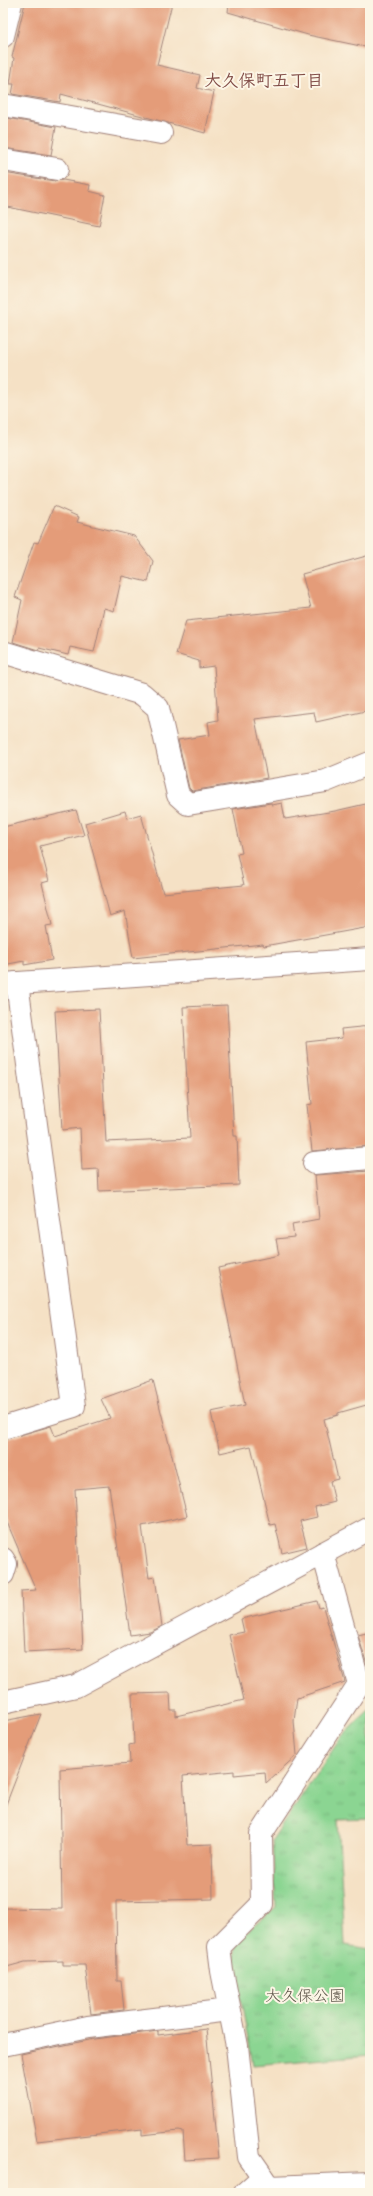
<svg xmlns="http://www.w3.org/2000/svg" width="373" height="2196" font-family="Caveat,'Klee One',sans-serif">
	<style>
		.park { fill: url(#park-tufts); stroke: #6a7a5e }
		.building { fill: #e49c79 }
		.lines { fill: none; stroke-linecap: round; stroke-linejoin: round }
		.minor-casing { stroke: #a08078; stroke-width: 24 }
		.minor { stroke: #fff; stroke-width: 22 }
		.labels { text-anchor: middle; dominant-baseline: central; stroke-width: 4; stroke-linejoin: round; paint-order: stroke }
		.park-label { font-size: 16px; fill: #5e564a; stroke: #fcf5e5 }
		.neighbourhood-label { font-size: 17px; font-weight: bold; fill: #804b46; stroke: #fcf5e5 }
	</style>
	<defs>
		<pattern id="park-tufts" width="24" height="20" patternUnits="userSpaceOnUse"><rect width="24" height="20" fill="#8bd592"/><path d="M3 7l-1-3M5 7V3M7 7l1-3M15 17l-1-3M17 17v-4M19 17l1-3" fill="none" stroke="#79b67e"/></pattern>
	</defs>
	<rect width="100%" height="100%" fill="#fcf5e5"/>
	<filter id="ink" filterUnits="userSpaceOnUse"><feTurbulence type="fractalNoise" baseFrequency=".025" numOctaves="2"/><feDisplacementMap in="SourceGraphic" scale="8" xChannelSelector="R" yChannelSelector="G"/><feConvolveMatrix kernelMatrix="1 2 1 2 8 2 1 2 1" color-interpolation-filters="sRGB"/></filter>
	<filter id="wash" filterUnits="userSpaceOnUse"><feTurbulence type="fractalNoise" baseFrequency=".012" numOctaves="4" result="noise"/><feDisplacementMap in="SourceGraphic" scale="16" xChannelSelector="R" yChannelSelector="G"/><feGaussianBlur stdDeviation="0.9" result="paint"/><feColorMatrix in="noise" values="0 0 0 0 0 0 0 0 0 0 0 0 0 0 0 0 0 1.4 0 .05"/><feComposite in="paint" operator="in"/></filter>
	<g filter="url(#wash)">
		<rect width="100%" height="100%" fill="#f5e1c5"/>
		<!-- park -->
		<path class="park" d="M370,1709V1819L338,1820L345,1945L370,1949V2055L253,2065L234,1964L236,1941L276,1907L272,1840L342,1736Z"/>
		<g id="blocks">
			<!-- building -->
			<g class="building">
				<path d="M25,3H172L157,65L200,75L197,88L214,92L205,133L61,94L60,102L12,94L14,84H10L14,58L12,57Z"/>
				<path d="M229,3H370V48L308,35L228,12Z"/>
				<path d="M7,118L56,127L51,155L3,148Z"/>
				<path d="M3,173L55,181L63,180L90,185L89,191L105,195L99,226L3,206Z"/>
				<path d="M54,506L79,517L77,522L134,536L153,561L148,582L122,576L114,611L104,608L94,652L70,647L68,655L39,648L38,650L13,642L22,600L15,597L34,542L38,543Z"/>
				<path d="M370,555V710L316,722L314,712L255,719L267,778L192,791L189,788L178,740L210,735L208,722L218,720L214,666L199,668V661L176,654L186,621L311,608L302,574Z"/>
				<path d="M271,803L272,805L282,803L285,819L335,811L370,803V927L264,946L263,944L133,958L125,911L110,916L85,823L125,811L127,818L141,814L163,893L244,885L237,854L242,853L233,809Z"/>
				<path d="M76,810L84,835L40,846L49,881L42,883L52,925L46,926L52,960L24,965V961L3,965V827Z"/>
				<path d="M227,1005L234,1136H237L239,1185L99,1191L98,1169L82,1170L80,1128L62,1130L55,1011L99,1009L106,1142L190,1138L183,1007Z"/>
				<path d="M370,1026V1088L368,1089L370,1146L312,1151L307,1105L312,1104L306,1042L342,1038L341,1029Z"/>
				<path d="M370,1171V1404L338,1413V1415L324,1419L338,1479L330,1481L335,1502L315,1507L317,1517L300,1521L307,1547L282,1553L275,1524L270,1525L251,1446L220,1453L211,1412L245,1405L218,1268L279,1255L276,1239L294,1237L292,1224L319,1219L315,1175Z"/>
				<path d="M153,1380L187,1516L142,1526L149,1578L155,1577L162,1626L150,1632L130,1635L109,1486L75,1489L83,1649L24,1652L21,1591L36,1590L3,1513V1440L51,1426L55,1436L110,1418L101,1399Z"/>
				<path d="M317,1601L319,1608L323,1607L345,1682L297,1698L294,1721L297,1755L266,1783L265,1772L234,1775V1771L183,1776L187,1845L212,1844L213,1899L116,1901L117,1981H121L124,2010L91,2014L85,1965H63V1961L25,1962L3,1968V1908L62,1909L60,1769L130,1763L129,1745L134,1744L132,1694L170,1693L171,1710H176V1716L244,1700L229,1635L244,1632L241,1619Z"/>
				<path d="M370,1632V1675L358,1635Z"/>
				<path d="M41,1714L5,1807H3V1721Z"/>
				<path d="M206,2029L219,2158L185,2160L183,2132L179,2131L142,2135V2129L37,2141L21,2054L94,2039L158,2031V2035Z"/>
			</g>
		</g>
	</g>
	<g filter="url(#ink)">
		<use href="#blocks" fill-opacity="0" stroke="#a08078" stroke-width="1"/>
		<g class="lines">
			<!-- minor casing -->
			<g class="minor-casing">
				<g id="minor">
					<path d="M3,36L11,3"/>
					<path d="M3,105L161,133"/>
					<path d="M3,160L57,169"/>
					<path d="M3,652L142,694L158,708L178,795L188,804L326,781L370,763"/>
					<path d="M3,984L370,959"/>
					<path d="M314,1163L370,1158"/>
					<path d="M3,1428L74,1406L17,983"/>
					<path d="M323,1553L359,1684L261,1834L262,1904L219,1947L222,1971L237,2046L249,2157L270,2187L370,2183"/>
					<path d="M3,1559L6,1564L3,1574"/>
					<path d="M3,1702L76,1686L370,1528"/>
					<path d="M3,2045L88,2027L229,2010"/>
					<path d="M245,2193L263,2177"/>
				</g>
			</g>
			<!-- minor -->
			<use href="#minor" class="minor"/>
		</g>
	</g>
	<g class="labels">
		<!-- park labels -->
		<g class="park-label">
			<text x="305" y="1996">大久保公園</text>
		</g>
		<!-- neighbourhood labels -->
		<g class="neighbourhood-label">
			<text x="264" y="80">大久保町五丁目</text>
		</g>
	</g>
	<!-- margin -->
	<rect width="373" height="2196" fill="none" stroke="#fcf5e5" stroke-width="16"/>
</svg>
